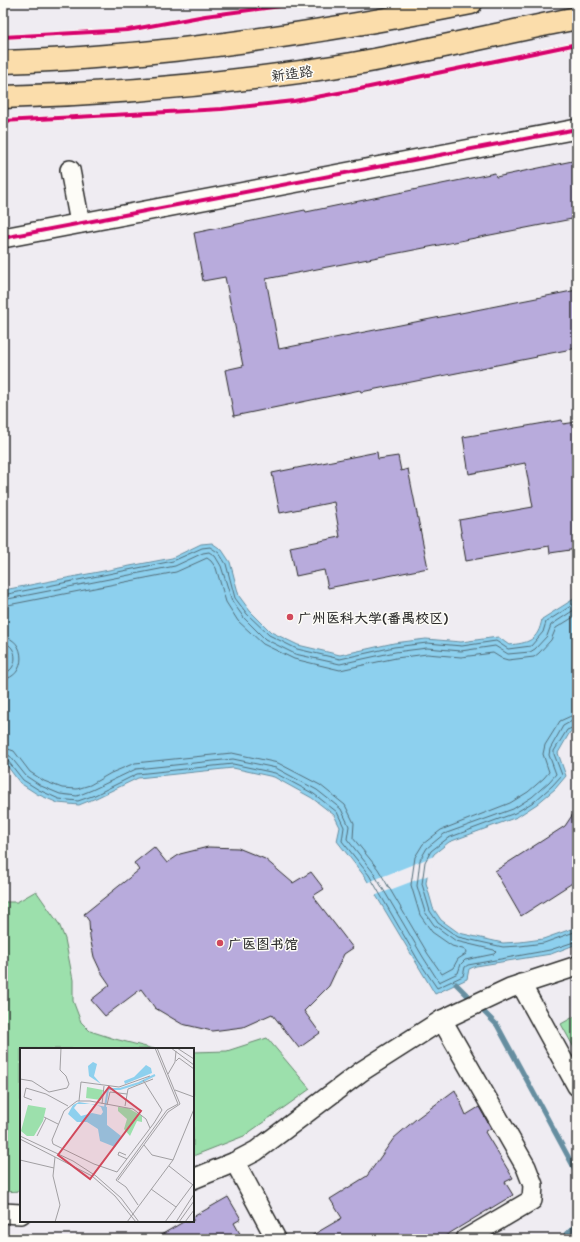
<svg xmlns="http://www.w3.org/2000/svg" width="580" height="1242" font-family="Mali,'LXGW WenKai TC',sans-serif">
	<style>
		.green { fill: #9ce0ac; stroke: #64866c }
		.water { fill: #8dd0ee; stroke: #668ea0 }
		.pier { fill: #efecf2 }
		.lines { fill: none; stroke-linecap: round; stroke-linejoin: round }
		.shore { stroke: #526d79; stroke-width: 1 }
		.stream { stroke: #668ea0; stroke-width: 5 }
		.building { fill: #b8abdc; stroke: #2b2b2b }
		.minor-casing { stroke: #2b2b2b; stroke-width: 22 }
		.major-casing { stroke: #2b2b2b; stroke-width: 25 }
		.minor { stroke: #fdfcf7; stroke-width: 19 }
		.major { stroke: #fbddab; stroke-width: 22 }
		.cycleway-casing { stroke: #fdfcf7; stroke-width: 6 }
		.cycleway { stroke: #d6006c; stroke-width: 4 }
		.poi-dot { fill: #d1495b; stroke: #fdfcf7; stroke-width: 1.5 }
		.labels { text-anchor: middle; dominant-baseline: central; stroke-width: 3; stroke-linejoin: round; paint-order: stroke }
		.street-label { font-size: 14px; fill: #2b2b2b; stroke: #fdfcf7 }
		.poi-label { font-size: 14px; font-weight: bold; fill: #2b2b2b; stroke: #fdfcf7; text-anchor: start }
		.inset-river { fill: none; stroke: #8dd0ee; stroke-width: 2 }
		.inset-road { fill: none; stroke: #a19fa2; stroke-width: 1 }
		.view { fill: #d1495b; fill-opacity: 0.15; stroke: #d1495b; stroke-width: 2 }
		.inset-edge { fill: none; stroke: #2b2b2b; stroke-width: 2 }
	</style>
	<rect width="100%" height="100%" fill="#efecf2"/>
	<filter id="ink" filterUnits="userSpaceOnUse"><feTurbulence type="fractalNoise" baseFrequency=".025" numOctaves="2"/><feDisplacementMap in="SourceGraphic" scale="8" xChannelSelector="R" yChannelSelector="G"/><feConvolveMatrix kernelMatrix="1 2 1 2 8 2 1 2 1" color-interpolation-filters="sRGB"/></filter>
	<g filter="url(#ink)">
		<!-- green -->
		<g class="green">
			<path d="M36,891L59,924L65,939L73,980V1001L81,1022L90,1031L115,1039L154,1049H21V1191L3,1192V902H17Z"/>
			<path d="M577,1015V1053L561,1024Z"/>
			<path d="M267,1038L310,1089L244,1136L193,1156V1052L227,1051Z"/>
		</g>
		<!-- water -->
		<path class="water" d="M212,543L222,550L230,562L239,596L250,611L271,632L298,645L340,655L394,643L426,639L461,642L498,637L509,645C528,643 538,641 542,619L577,597V729L570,732L558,753L566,776L555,789L537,804L517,817L449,842L434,854L429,863L426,883L433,908L441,920L459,933L503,943L520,942L543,939L577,927V944L551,954L476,966L469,969L467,979L435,994L365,877L337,841L340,827L334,815L312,798L274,777L233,768L138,778L96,798L79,805L58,803L37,794L20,783L5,763L3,759V673L6,659L3,640V592L9,589L172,558L201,544Z"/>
		<!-- pier -->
		<path class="pier" d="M434,856L431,864L429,875L374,896L366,883Z"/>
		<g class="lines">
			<!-- shore -->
			<g class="shore">
				<path d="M3,595L173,561L202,548L210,547L219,553L226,564L235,598L247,614L269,635L297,649L340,659L394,647L427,643L462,646L496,641L508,649L531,646L543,632L546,622L577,602"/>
				<path d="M3,600L175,566L203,553L209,552L215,556L221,566L232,601L244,618L265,639L295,654L340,664L395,652L427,648L461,651L495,646L508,654L530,652L535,649L547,636L551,625L577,608"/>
				<path d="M3,606L176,572L207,558L211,561L216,568L226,602L238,621L263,644L294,659L340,670L396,658L427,654L461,657L493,653L501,658L508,660L534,657L539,653L551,640L556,628L577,615"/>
				<path d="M3,637C27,638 27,678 3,679"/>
				<path d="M3,643C19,644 19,672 3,673"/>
				<path d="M577,726L567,730L554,751V754L562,775L552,786L535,801L515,813L448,838L431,851L425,862L422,884L430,911L438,923L458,937L503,947L520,946L544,943L577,931"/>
				<path d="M3,748L8,749L14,751L30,772L44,781L62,788L77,789L90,785L111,773L135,763L232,753L278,763L320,785L345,805L354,823L353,838L378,869L428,954L442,974L453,968L458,959L466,954L467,952L466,950L452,946L432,932L420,915L411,885L415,857L423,844L441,830L510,803L528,792L544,778L549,772L543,754L545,745L560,721L571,716L577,715"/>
				<path d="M3,754L10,756L26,776L41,786L60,794L77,796L92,790L136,769L233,759L276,768L317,790L341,809L349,826L347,839L373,872L423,957L439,982L458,973L461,964L465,960L494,954L496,952L494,950L456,941L434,925L425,912L417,886L420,860L427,848L444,834L513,809L532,797L549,782L556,774L549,755L550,749L563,726L572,721H577"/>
				<path d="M3,759L8,761L23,780L39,790L59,799L78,801L95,795L137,774L233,764L275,773L314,794L337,812L344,827L342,841L369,875L418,960L437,988L463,976L465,967L468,965L550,950L577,941"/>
			</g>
			<!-- stream -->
			<g class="stream">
				<path d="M456,984L472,1000"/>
				<path d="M480,1008L497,1025L577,1173"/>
				<path d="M562,1239L577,1224"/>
			</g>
		</g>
		<!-- building -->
		<g class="building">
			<path d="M577,160V218L266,279L279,349L577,290V348L536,356L537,357L361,392L360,390L234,416L225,370L243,366L225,277L203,281L194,233L305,210L306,212L495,173L496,177Z"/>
			<path d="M562,420L563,424L577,422V549L550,553L549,546L466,561L459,520L533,507L525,463L469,474L463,437Z"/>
			<path d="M377,452L378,459L398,456L401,471L408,469L428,568L328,588L324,570L296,576L290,547L340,537L334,502L280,513L272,473Z"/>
			<path d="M577,808V880L521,916L495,871L565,826Z"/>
			<path d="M154,847L167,863L180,854L208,847L238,848L265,859L293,883L311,872L324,889L313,896L353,948L344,954L329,986L304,1011L320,1033L299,1048L272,1014L243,1027L212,1031L182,1024L155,1008L141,989L105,1016L91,1000L110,985L101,972L94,957L90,937L89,921L84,914L139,870L134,863Z"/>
			<path d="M455,1090L466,1115L479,1107L491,1128L485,1132L513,1178L505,1182L513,1195L440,1239H306L342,1218L330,1199L367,1176L394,1138L416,1119Z"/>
			<path d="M228,1197L241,1219L234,1223L243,1239H154L185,1221H193V1217Z"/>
		</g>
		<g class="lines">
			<!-- minor casing -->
			<g class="minor-casing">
				<g id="minor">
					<path d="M70,170L80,223"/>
					<path d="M3,238L577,129"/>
					<path d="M521,984L577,1086"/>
					<path d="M442,1020L526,1167L533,1185L532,1200L466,1239"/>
					<path d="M235,1162L276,1239"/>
					<path d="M193,1179L235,1162L256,1151L362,1071L442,1020L510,988L577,966"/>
					<path d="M3,1213L21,1214"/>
				</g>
			</g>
			<!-- major casing -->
			<g class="major-casing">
				<g id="major">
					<path d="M3,62C37,61 72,59 106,56C229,47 350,27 471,3"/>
					<path d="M3,97C120,94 236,83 352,64C427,51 502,33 577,18"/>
				</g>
			</g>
			<!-- minor -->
			<use href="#minor" class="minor"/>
			<!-- major -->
			<use href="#major" class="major"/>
			<!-- cycleway casing -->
			<g class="cycleway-casing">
				<g id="cycleway">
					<path d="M3,37L128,30L205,16L303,3"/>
					<path d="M3,121L222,109L294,101L355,90L577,44"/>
					<path d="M3,238L577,129"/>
				</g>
			</g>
			<!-- cycleway -->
			<use href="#cycleway" class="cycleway"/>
		</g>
	</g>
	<!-- markers -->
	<g class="poi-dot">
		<circle cx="290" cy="617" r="4"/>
		<circle cx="220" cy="943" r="4"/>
	</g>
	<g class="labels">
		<!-- street labels -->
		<g class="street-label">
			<text transform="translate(292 73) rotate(-8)">新造路</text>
		</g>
		<!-- poi labels -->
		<g class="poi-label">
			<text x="298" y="617">广州医科大学(番禺校区)</text>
			<text x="228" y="943">广医图书馆</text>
		</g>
	</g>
	<!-- overview -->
	<g transform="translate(20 1048)">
		<rect width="174" height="174" fill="#efecf2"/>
		<path d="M67,39L83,42L81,52L66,50ZM8,57L26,60L23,73L14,88H7L1,83ZM98,59L108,60L122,68V74L117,73L110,88L104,81L107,71L98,63Z" fill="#9ce0ac"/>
		<path d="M73,14L77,16L74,28L81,36L69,28L68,18ZM126,17L131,20L132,25L105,36L104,33L114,29ZM59,54L87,59V77L101,88L95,99L80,93L78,81L67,74H57L48,66L53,57ZM57,56H74L81,59L83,64L81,67L72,65L61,68L54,60Z" fill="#8dd0ee" fill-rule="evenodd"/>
		<path class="inset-river" d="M85,59L88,41H100L119,35L135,27"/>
		<path class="inset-road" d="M151,0L174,17M157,0L174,11M156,13L159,10L174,21M148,26L155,14L156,3M0,31L12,33L29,44L47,40L49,36L46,28L40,22L41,0M123,32L142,62L134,75L97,124L74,116L33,96L32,92L44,63L57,53H70L113,61L126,71L130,80M155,42L174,49M12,52L4,49L6,40L26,46L48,58M59,53L61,34L99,39L130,28M82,56L84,38M87,57L90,44L107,46M105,58L108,41L133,31M24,69L38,76M0,88L53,113L76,128L101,150L119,174M17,88L26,70M0,91L72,128L95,148L116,174M124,97L132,107L153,112M106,107L99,104L98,107L107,111M35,109L33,128L40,157L35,174M0,112L34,120M149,118L173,137M98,132L148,64L160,56L137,0M131,141L156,159M118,157L106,139L96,132L147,62L158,56L135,0M107,174L153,112L174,61M145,174L174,135M156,174L174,146M159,174L174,153M165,174L174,162"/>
		<path class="view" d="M89,39L121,63L70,131L38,107Z"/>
		<rect width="174" height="174" class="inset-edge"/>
	</g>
	<!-- margin -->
	<rect width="580" height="1242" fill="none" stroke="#fdfcf7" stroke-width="16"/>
	<rect x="8" y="8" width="564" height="1226" fill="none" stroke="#2b2b2b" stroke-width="1.5" filter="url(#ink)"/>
</svg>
